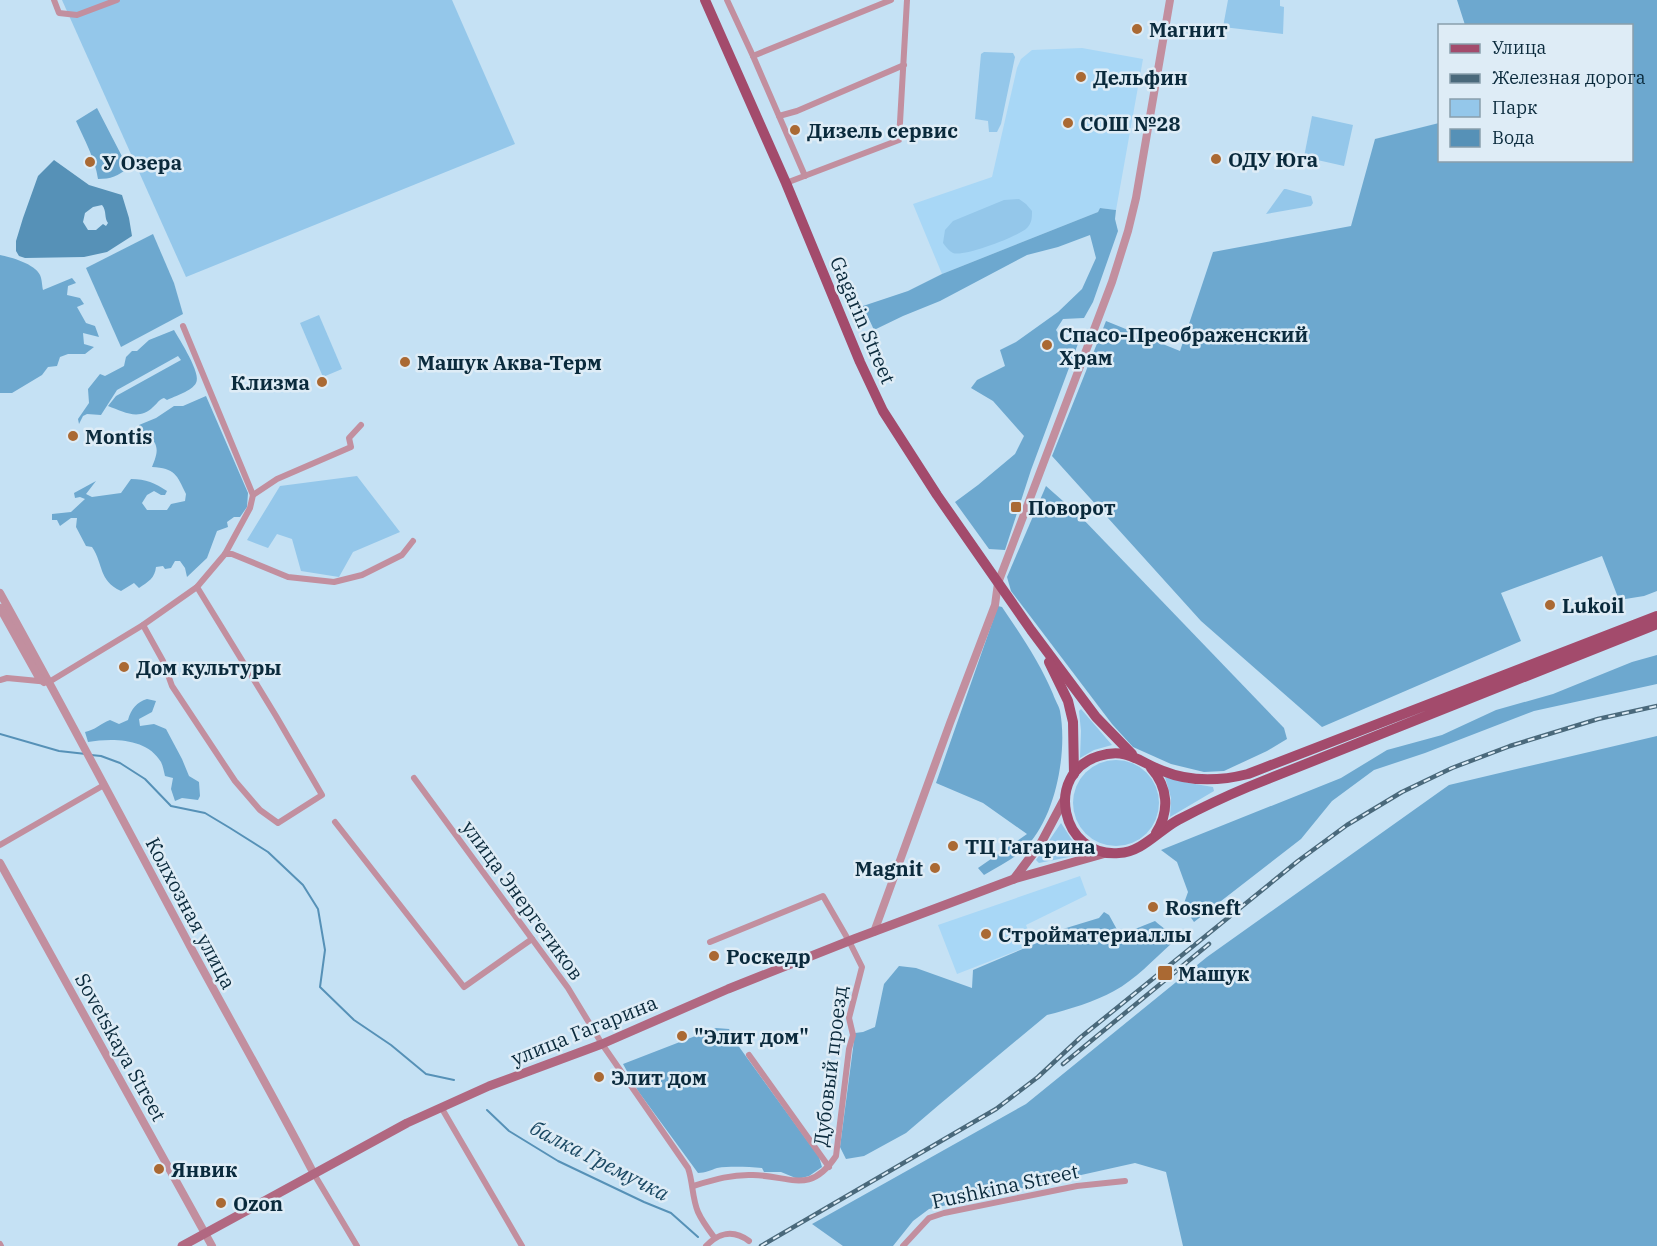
<svg xmlns="http://www.w3.org/2000/svg" width="1657" height="1246" font-family="'IBM Plex Serif',serif">
	<style>
		.built { fill: #a8d7f6 }
		.green { fill: #94c7ea }
		.forest { fill: #6da8cf }
		.water { fill: #5691b7; fill-rule: evenodd }
		.lines { fill: none; stroke-linecap: round; stroke-linejoin: round }
		.stream { stroke: #5691b7; stroke-width: 2 }
		.minor { stroke: #c28f9f; stroke-width: 6 }
		.tertiary { stroke: #c28f9f; stroke-width: 8 }
		.secondary { stroke: #b16881; stroke-width: 9 }
		.primary { stroke: #a34b6c; stroke-width: 10 }
		.rail-casing { stroke: #4a697b; stroke-width: 4.5 }
		.rail { stroke: #deecf6; stroke-width: 2; stroke-dasharray: 7; stroke-linecap: butt }
		.poi-dot { fill: #aa6933; stroke: #deecf6; stroke-width: 2 }
		.labels { text-anchor: middle; dominant-baseline: central; stroke-width: 5; stroke-linejoin: round; paint-order: stroke }
		.poi-label { font-size: 20px; font-weight: bold; fill: #0a2a3c; stroke: #deecf6; text-anchor: start }
		.street-label { font-size: 20px; fill: #0a2a3c; stroke: #deecf6 }
		.water-label { font-size: 21px; font-style: italic; fill: #194863; stroke: #deecf6 }
	</style>
	<rect width="100%" height="100%" fill="#c5e1f4"/>
	<!-- built -->
	<g class="built">
		<path d="M1082,48L1143,59L1116,210L1100,208L1098,212L942,274L913,204L992,177L1017,68L1021,59L1032,50Z"/>
		<path d="M1080,876L1087,895L1026,925L1034,944L957,974L938,925Z"/>
	</g>
	<!-- green -->
	<g class="green">
		<path d="M62,0H452L515,144L186,277Z"/>
		<path d="M1228,0H1280V6L1284,7L1283,34L1223,27Z"/>
		<path d="M984,52L1013,53L1015,57L1001,124L997,132H989L988,121L975,119L981,54Z"/>
		<path d="M1312,116L1353,125L1344,166L1304,157Z"/>
		<path d="M1284,189H1286L1311,196L1313,203L1311,206L1266,214Z"/>
		<path d="M1019,199L1026,204L1032,211C1032,217 1032,223 1027,228C1019,236 964,257 953,253C949,251 946,247 943,243L945,230L953,221L1004,200Z"/>
		<path d="M319,315L342,369L323,377L300,323Z"/>
		<path d="M357,476L400,532L353,552L339,577L301,571L292,539L277,534L268,548L247,540L280,486Z"/>
		<path d="M1081,709L1112,745L1094,750L1080,758L1081,731L1079,711Z"/>
		<circle cx="1116" cy="803" r="43"/>
		<path d="M1165,777L1189,783L1213,787L1214,791L1170,817L1171,798Z"/>
		<path d="M1061,823L1072,840L1089,853L1039,863L1036,860Z"/>
	</g>
	<!-- forest -->
	<g class="forest">
		<path d="M1457,0H1657V591L1644,596L1619,600L1602,556L1501,593L1521,641L1322,727L1201,621L1052,456L1106,321L1180,351L1213,252L1351,226L1375,139L1439,123L1440,160H1632V26L1465,25Z"/>
		<path d="M97,108L128,168C118,176 111,179 98,179C95,158 84,139 76,121Z"/>
		<path d="M1100,208L1116,210L1115,219L1118,231L1093,302L1084,318L1063,319L1056,330L1061,338L1079,341L1031,470L1005,550L989,549L955,502L978,485L1015,454L1024,436L993,401L971,388L977,380L1005,366L1000,350L1016,342L1058,312L1082,289L1096,258L1090,235L1058,247L1027,255L940,301L903,316L874,330L863,306L908,291L942,274L1098,212Z"/>
		<path d="M153,234L174,283L183,314L121,347L86,268Z"/>
		<path d="M0,255C11,257 35,264 40,275C42,279 42,286 43,290L72,278L76,283L68,286L67,295L80,298L84,304L77,307L86,323L95,326L99,337L83,333L84,344L94,347L85,354H68L60,357L57,366L48,367L42,375L12,393H0Z"/>
		<path d="M174,330C179,339 202,374 196,383C192,391 175,396 167,400L164,398C158,400 158,403 153,407C139,421 124,412 108,406L116,396L181,360L178,356L117,390L101,415L87,414L83,416L79,424L78,419L89,403L88,389L100,374L105,376L124,366L126,357L132,351H137L149,340Z"/>
		<path d="M206,396L248,493L247,507L240,517H234L227,522L228,527L217,531L207,558L187,577L185,568L180,561H175L171,568L165,569L163,566L156,567C155,578 148,582 139,588L134,583L121,591C98,580 104,565 92,547L86,546L76,527L77,518H71L60,526L57,520H52V514L71,512L85,499L80,497L75,498L74,493L96,481L86,494L92,497L121,493L131,479C146,479 155,483 167,491L165,495H161L154,491L147,495L142,503L147,510H167L171,504L185,501L186,494C177,475 175,468 152,467C159,450 159,445 146,432L141,431L139,425L156,418L174,406H183Z"/>
		<path d="M1046,486L1081,517L1284,728L1287,739L1267,751L1224,771L1204,772L1171,764L1133,747L1112,724L1011,591L1007,577Z"/>
		<path d="M998,606L1002,607C1021,635 1040,663 1053,694C1055,700 1059,706 1060,711C1068,753 1055,821 1023,850C1012,860 997,867 984,875L978,868L1027,834L983,803L936,783Z"/>
		<path d="M1657,655V684L1534,711L1425,753L1374,770L1332,801L1301,839L1194,922L1183,906L1188,892L1177,862L1161,850L1341,778L1387,750L1442,735L1496,710L1553,694L1632,662Z"/>
		<path d="M147,699L156,701L152,712L139,719L140,726L154,724L166,729L182,759L189,776L199,782L200,796L198,800L182,798L175,801L171,789L173,778L165,776C164,772 163,766 161,762C147,738 112,738 88,742L85,732C95,730 100,724 110,720L119,724L128,720C131,709 137,702 147,699Z"/>
		<path d="M1657,736V1246H1183L1166,1172L1135,1163L929,1209L913,1221L893,1246H843L812,1224L1026,1104L1207,957L1449,785Z"/>
		<path d="M1104,912L1109,915L1120,935L1155,921C1162,928 1175,933 1172,943C1154,959 1135,980 1114,991C1096,1001 1068,1010 1047,1015L940,1104L906,1133L864,1156L846,1159L840,1147L855,1033L863,1032L875,1027L884,984L899,966L916,968L972,988L973,970L1037,943L1040,936L1099,918Z"/>
		<path d="M716,1028L729,1029L737,1044L819,1157L822,1167L809,1176L798,1179L781,1172H764L762,1168C748,1167 731,1166 717,1168C711,1170 705,1173 698,1173L638,1091L623,1064Z"/>
	</g>
	<!-- water -->
	<path class="water" d="M54,160L89,185L122,195L129,218L132,236L107,252L84,257L25,258L19,256L16,251V241L23,218L38,176ZM102,205C107,211 104,218 108,223L106,226L103,224L96,230H88L83,222L85,213L93,207Z"/>
	<g class="lines">
		<!-- stream -->
		<g class="stream">
			<path d="M0,734L59,751L86,754"/>
			<path d="M91,755L101,756L120,763L145,779L171,806L205,813L230,828L268,852L303,885L318,909L325,950L320,987L354,1020L391,1045L426,1074L454,1080"/>
			<path d="M487,1110L509,1131L558,1161L644,1202L671,1213L698,1237"/>
		</g>
		<!-- minor -->
		<g class="minor">
			<path d="M54,0L59,13L77,15L117,0"/>
			<path d="M727,0L753,56L805,176"/>
			<path d="M753,56L891,0"/>
			<path d="M779,116L797,111L904,65"/>
			<path d="M786,183L899,140L907,0"/>
			<path d="M183,326L253,495"/>
			<path d="M225,554H232L288,577L334,582L362,575L402,555L413,541"/>
			<path d="M143,625L163,661L172,686L235,781L260,810L278,823L322,795L276,716L197,587"/>
			<path d="M0,680L7,678L49,682L143,625L197,587L225,554L250,508L253,495L277,479L351,447L349,438L361,425"/>
			<path d="M414,778L568,988L602,1044L688,1168C693,1182 692,1198 698,1212C702,1221 708,1229 714,1237"/>
			<path d="M335,822L464,987L532,939"/>
			<path d="M0,845L104,785"/>
			<path d="M749,1055L829,1167"/>
			<path d="M441,1107L522,1246"/>
			<path d="M314,1174L357,1246"/>
			<path d="M693,1186C713,1180 732,1174 753,1175C791,1176 810,1195 836,1156L849,1049L853,1035L849,1018L862,967L849,941L823,896L710,942"/>
			<path d="M0,1244L1,1246"/>
			<path d="M706,1246C718,1233 733,1229 749,1241"/>
			<path d="M903,1246L929,1218L944,1213L1077,1186L1125,1181"/>
		</g>
		<!-- tertiary -->
		<g class="tertiary">
			<path d="M0,593C65,710 127,828 190,946C231,1022 274,1097 314,1174"/>
			<path d="M0,608L38,676L44,682"/>
			<path d="M0,863L212,1246"/>
			<path d="M874,932L950,723L995,605L998,583L1112,282L1128,231L1136,198L1170,0"/>
		</g>
		<!-- secondary -->
		<g class="secondary">
			<path d="M1014,879L1041,843L1065,798"/>
			<path d="M182,1246L407,1123L489,1086L602,1044L728,989L854,939L1014,879L1106,853"/>
		</g>
		<!-- primary -->
		<g class="primary">
			<path d="M705,0L786,183L860,362L883,411L937,495L1031,630L1096,717L1132,754"/>
			<path d="M1657,616L1248,774C1220,781 1190,782 1163,771C1139,762 1127,747 1099,756C1043,773 1061,858 1119,853C1142,852 1158,831 1178,820C1201,808 1224,797 1248,787L1657,624"/>
			<path d="M1049,662L1068,701L1073,722L1074,774"/>
			<path d="M1151,768C1168,787 1170,811 1156,833"/>
		</g>
		<!-- rail casing -->
		<g class="rail-casing">
			<g id="rail">
				<path d="M1063,1064L1209,944"/>
				<path d="M761,1246L996,1109L1038,1077L1081,1037L1298,861L1347,825L1402,792L1452,768L1510,746L1598,719L1657,706"/>
			</g>
		</g>
		<!-- rail -->
		<use href="#rail" class="rail"/>
	</g>
	<!-- markers -->
	<g class="poi-dot">
		<circle cx="1137" cy="29" r="6"/>
		<circle cx="1081" cy="77" r="6"/>
		<circle cx="1068" cy="123" r="6"/>
		<circle cx="795" cy="130" r="6"/>
		<circle cx="1216" cy="159" r="6"/>
		<circle cx="90" cy="162" r="6"/>
		<circle cx="1047" cy="345" r="6"/>
		<circle cx="405" cy="362" r="6"/>
		<circle cx="322" cy="382" r="6"/>
		<circle cx="73" cy="436" r="6"/>
		<rect x="1010" y="501" width="12" height="12" rx="3"/>
		<circle cx="1550" cy="605" r="6"/>
		<circle cx="124" cy="667" r="6"/>
		<circle cx="953" cy="846" r="6"/>
		<circle cx="935" cy="868" r="6"/>
		<circle cx="1153" cy="907" r="6"/>
		<circle cx="986" cy="934" r="6"/>
		<circle cx="714" cy="956" r="6"/>
		<rect x="1157" y="965" width="16" height="16" rx="3"/>
		<circle cx="682" cy="1036" r="6"/>
		<circle cx="599" cy="1077" r="6"/>
		<circle cx="159" cy="1169" r="6"/>
		<circle cx="221" cy="1203" r="6"/>
	</g>
	<g class="labels">
		<!-- poi labels -->
		<g class="poi-label">
			<text x="1149" y="29">Магнит</text>
			<text x="1093" y="77">Дельфин</text>
			<text x="1080" y="123">СОШ №28</text>
			<text x="807" y="130">Дизель сервис</text>
			<text x="1228" y="159">ОДУ Юга</text>
			<text x="102" y="162">У Озера</text>
			<text x="1059" y="334">Спасо-Преображенский<tspan x="1059" dy="23">Храм</tspan></text>
			<text x="417" y="362">Машук Аква-Терм</text>
			<text x="310" y="382" text-anchor="end">Клизма</text>
			<text x="85" y="436">Montis</text>
			<text x="1028" y="507">Поворот</text>
			<text x="1562" y="605">Lukoil</text>
			<text x="136" y="667">Дом культуры</text>
			<text x="965" y="846">ТЦ Гагарина</text>
			<text x="923" y="868" text-anchor="end">Magnit</text>
			<text x="1165" y="907">Rosneft</text>
			<text x="998" y="934">Стройматериаллы</text>
			<text x="726" y="956">Роскедр</text>
			<text x="1178" y="973">Машук</text>
			<text x="694" y="1036">"Элит дом"</text>
			<text x="611" y="1077">Элит дом</text>
			<text x="171" y="1169">Янвик</text>
			<text x="233" y="1203">Ozon</text>
		</g>
		<!-- street labels -->
		<g class="street-label">
			<text transform="translate(863 320) rotate(67)">Gagarin Street</text>
			<text transform="translate(523 900) rotate(54)">улица Энергетиков</text>
			<text transform="translate(191 913) rotate(62)">Колхозная улица</text>
			<text transform="translate(584 1030) rotate(-22)">улица Гагарина</text>
			<text transform="translate(121 1047) rotate(61)">Sovetskaya Street</text>
			<text transform="translate(830 1066) rotate(-83)">Дубовый проезд</text>
			<text transform="translate(1005 1186) rotate(-12)">Pushkina Street</text>
		</g>
		<!-- water labels -->
		<g class="water-label">
			<text transform="translate(600 1160) rotate(27)">балка Гремучка</text>
		</g>
	</g>
	<!-- legend -->
	<rect x="1438" y="24" width="195" height="138" fill="#deecf6" stroke="#899eac" stroke-width="1.5"/>
	<rect x="1450" y="44" width="30" height="9" fill="#a34b6c" stroke="#899eac" stroke-width="1.5"/>
	<text x="1492" y="54" font-size="18" fill="#0a2a3c">Улица</text>
	<rect x="1450" y="74" width="30" height="9" fill="#4a697b" stroke="#899eac" stroke-width="1.5"/>
	<text x="1492" y="84" font-size="18" fill="#0a2a3c">Железная дорога</text>
	<rect x="1450" y="99" width="30" height="18" fill="#94c7ea" stroke="#899eac" stroke-width="1.5"/>
	<text x="1492" y="114" font-size="18" fill="#0a2a3c">Парк</text>
	<rect x="1450" y="129" width="30" height="18" fill="#5691b7" stroke="#899eac" stroke-width="1.5"/>
	<text x="1492" y="144" font-size="18" fill="#0a2a3c">Вода</text>
</svg>
